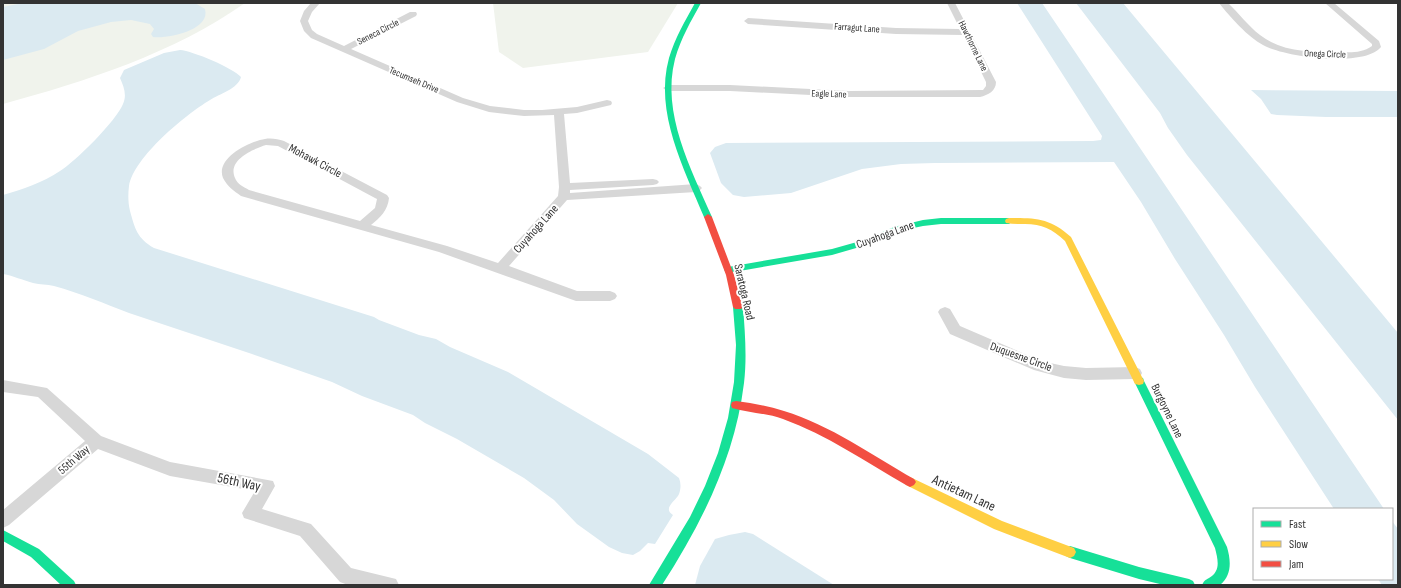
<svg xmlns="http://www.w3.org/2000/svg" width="1401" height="588" font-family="'Sofia Sans Condensed',sans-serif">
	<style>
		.green { fill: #f0f3ec }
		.water { fill: #dbeaf1 }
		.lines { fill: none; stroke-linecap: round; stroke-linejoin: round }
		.street { fill: #d7d7d7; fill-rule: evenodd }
		.fast { fill: #16e098; fill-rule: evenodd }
		.slow { fill: #ffcf43; fill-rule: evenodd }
		.jam { fill: #f24e42; fill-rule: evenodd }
		.labels { text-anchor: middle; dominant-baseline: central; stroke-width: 4; stroke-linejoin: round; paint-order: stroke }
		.far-street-label { font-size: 10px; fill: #333; stroke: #fff }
		.street-label { font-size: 12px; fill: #333; stroke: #fff }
		.near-street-label { font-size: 14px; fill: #333; stroke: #fff }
	</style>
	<rect width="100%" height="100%" fill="#fff"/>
	<!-- green -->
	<g class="green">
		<path d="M3,3H245C174,53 87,81 3,104Z"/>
		<path d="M493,3H678L648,52L523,68L499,52Z"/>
	</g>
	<!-- water -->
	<g class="water">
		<path d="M23,3H195L205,9C211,30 168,39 153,37L151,34L154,29L150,24L131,20L111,22L78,31L44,49L3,60V7Z"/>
		<path d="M1017,3H1042L1384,509H1334L1255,387L1224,335L1175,259L1141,202L1114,162L935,163L901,164L862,169L791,193L744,197L733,195L721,183L710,153L715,147L726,143L1093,141L1101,140L1102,136Z"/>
		<path d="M1076,3H1123L1398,333V420L1187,155L1168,128L1160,113Z"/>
		<path d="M180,50C193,51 233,68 241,77C238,89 219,94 210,100C185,115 134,157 129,186C128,194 128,203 130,211C135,229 137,238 154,248L374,317L379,320L419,335L436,339L450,347L508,372L648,454L679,478C681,483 681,488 679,494C676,501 662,508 673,515L655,544L648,543L640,551L633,555L622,553L609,547L577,524L554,500L524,478L457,439L425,423L413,415L362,396L332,382L252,354L129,313C105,304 80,293 54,286C47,284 40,285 33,283C22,280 14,276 3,274V195C23,189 42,183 60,171C75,162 117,120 123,104C127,95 124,87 120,78L124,70L164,53Z"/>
		<path d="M1251,90L1398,91V117H1326L1277,115L1271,114L1261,99Z"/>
		<path d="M1392,521L1398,529V585H1382L1378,579H1392Z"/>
		<path d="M745,532L753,534L834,585H695L700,566L715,539L729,535Z"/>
	</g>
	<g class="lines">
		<!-- street -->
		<g class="street">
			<path d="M311,3H320L312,12L308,21L312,30L317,34L344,46L410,12H416L417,14L416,16L351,49L463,98L490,106L524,110H542L577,107L607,100L611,101L612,103L611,105L577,113L564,114L570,183L653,179L657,180L659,182L657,184L653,185L570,190V193L696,184L700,186L702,188L700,190L696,192L567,200L509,266L577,291H610L615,293L617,296L615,299L610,301H576L439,252L241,196C234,191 227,186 223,178C215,158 250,141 265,139C271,138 278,139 284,141L387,195L389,198C388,210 380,218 371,225L447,246L498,263L558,196L559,187L554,115L524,116L489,112L457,102L311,38L304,31L300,21L304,11ZM266,145L278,146L375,198L377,199L375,208L360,221L249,190C244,187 237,184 235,178C227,160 253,149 266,145Z"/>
			<path d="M947,3H955L996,82C996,91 988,95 980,97H849L730,91H668L663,88L668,85H730L849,91L983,90L986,86V82L963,35L896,34L748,24L744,21L748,18L896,28L960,29Z"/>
			<path d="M1219,3H1228C1239,13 1248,26 1260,35C1282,52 1311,52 1336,52C1349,52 1361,54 1372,46V44L1325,3H1334L1379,41L1381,47C1364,68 1284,57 1263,45C1248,37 1230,17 1219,3Z"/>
			<path d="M945,307L950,309L960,326L1041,361L1064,366L1086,368L1135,367L1140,369L1142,373L1140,377L1135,379L1086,380L1064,378L1034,370L950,334L938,312L940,309Z"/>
			<path d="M3,380L47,388L101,436L170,462L273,481L275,486L262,509L311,524L351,568L396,579L399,585H348L340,582L300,536L244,518L242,513L255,491L170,476L98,449L9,525L3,528V510L85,441L38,397L3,392Z"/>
		</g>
		<!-- fast -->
		<g class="fast">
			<path d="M695,3H701C691,21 681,38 675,59C661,113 691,169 712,217L708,220L704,217C684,169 654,112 669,58C675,38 685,21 695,3Z"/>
			<path d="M941,218H1009L1013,221L1009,224H941L923,226L899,231L870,244L832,255L728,273L724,270L728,267L832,249L864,240L894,227L923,220Z"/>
			<path d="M738,304L743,307C745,332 747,358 744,383C735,457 702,523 662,585H649L690,517L705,486L718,453L728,418L734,382L736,345L733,307Z"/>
			<path d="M1139,377L1143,378L1144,381L1227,547C1231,561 1232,575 1220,585H1202C1204,581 1205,580 1209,578C1221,571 1218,560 1215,548L1134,381L1135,378Z"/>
			<path d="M3,530L39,549L74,581L76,585H61L31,557L3,541Z"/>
			<path d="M1070,546L1139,567L1189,579L1193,581L1195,585H1164L1139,579L1070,558L1066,556L1064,552L1066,548Z"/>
		</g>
		<!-- slow -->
		<g class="slow">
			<path d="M1009,218C1036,218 1050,218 1071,237L1144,381L1143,384L1139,385L1135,384L1065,241C1052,229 1042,224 1025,224C1019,224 1012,224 1006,223L1005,221L1006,219Z"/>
			<path d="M910,477L1002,521L1074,548L1076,552L1074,556L1070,558L994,529L906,485L904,482L906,479Z"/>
		</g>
		<!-- jam -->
		<g class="jam">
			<path d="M708,214L712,217L734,275L743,307L741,309H735L733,307L726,275L704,217Z"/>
			<path d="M736,401C752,403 768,406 784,411C830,425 872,455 914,479L916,482L914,485L910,487L906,485C866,462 827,435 783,419C766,413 749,413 732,408L731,405L732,402Z"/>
		</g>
	</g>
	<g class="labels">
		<!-- far-street labels -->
		<g class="far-street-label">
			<text transform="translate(857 28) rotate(4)">Farragut Lane</text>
			<text transform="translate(378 32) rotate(-27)">Seneca Circle</text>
			<text transform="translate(973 46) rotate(64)">Hawthorne Lane</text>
			<text transform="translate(1325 54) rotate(2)">Onega Circle</text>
			<text transform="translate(414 80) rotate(23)">Tecumseh Drive</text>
			<text transform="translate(829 94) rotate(2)">Eagle Lane</text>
		</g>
		<!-- street labels -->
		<g class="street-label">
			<text transform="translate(315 161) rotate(28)">Mohawk Circle</text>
			<text transform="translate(536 229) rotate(-48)">Cuyahoga Lane</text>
			<text transform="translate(885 235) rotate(-20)">Cuyahoga Lane</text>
			<text transform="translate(744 292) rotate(77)">Saratoga Road</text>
			<text transform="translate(1021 357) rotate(20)">Duquesne Circle</text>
			<text transform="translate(1167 411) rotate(64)">Burgoyne Lane</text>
			<text transform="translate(74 460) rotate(-41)">55th Way</text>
		</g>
		<!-- near-street labels -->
		<g class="near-street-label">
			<text transform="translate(239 482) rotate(12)">56th Way</text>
			<text transform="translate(964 493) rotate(25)">Antietam Lane</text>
		</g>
	</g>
	<!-- border -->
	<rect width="1401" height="588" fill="none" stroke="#333333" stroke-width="8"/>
	<!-- legend -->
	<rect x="1253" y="508" width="140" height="72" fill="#ffffff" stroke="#adadad"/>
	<rect x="1261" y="521" width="20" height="6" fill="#16e098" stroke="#adadad"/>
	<text x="1289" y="528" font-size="12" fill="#333333">Fast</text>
	<rect x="1261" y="541" width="20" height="6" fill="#ffcf43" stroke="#adadad"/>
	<text x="1289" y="548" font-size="12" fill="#333333">Slow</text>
	<rect x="1261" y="561" width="20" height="6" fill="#f24e42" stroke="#adadad"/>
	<text x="1289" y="568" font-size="12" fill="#333333">Jam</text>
</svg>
